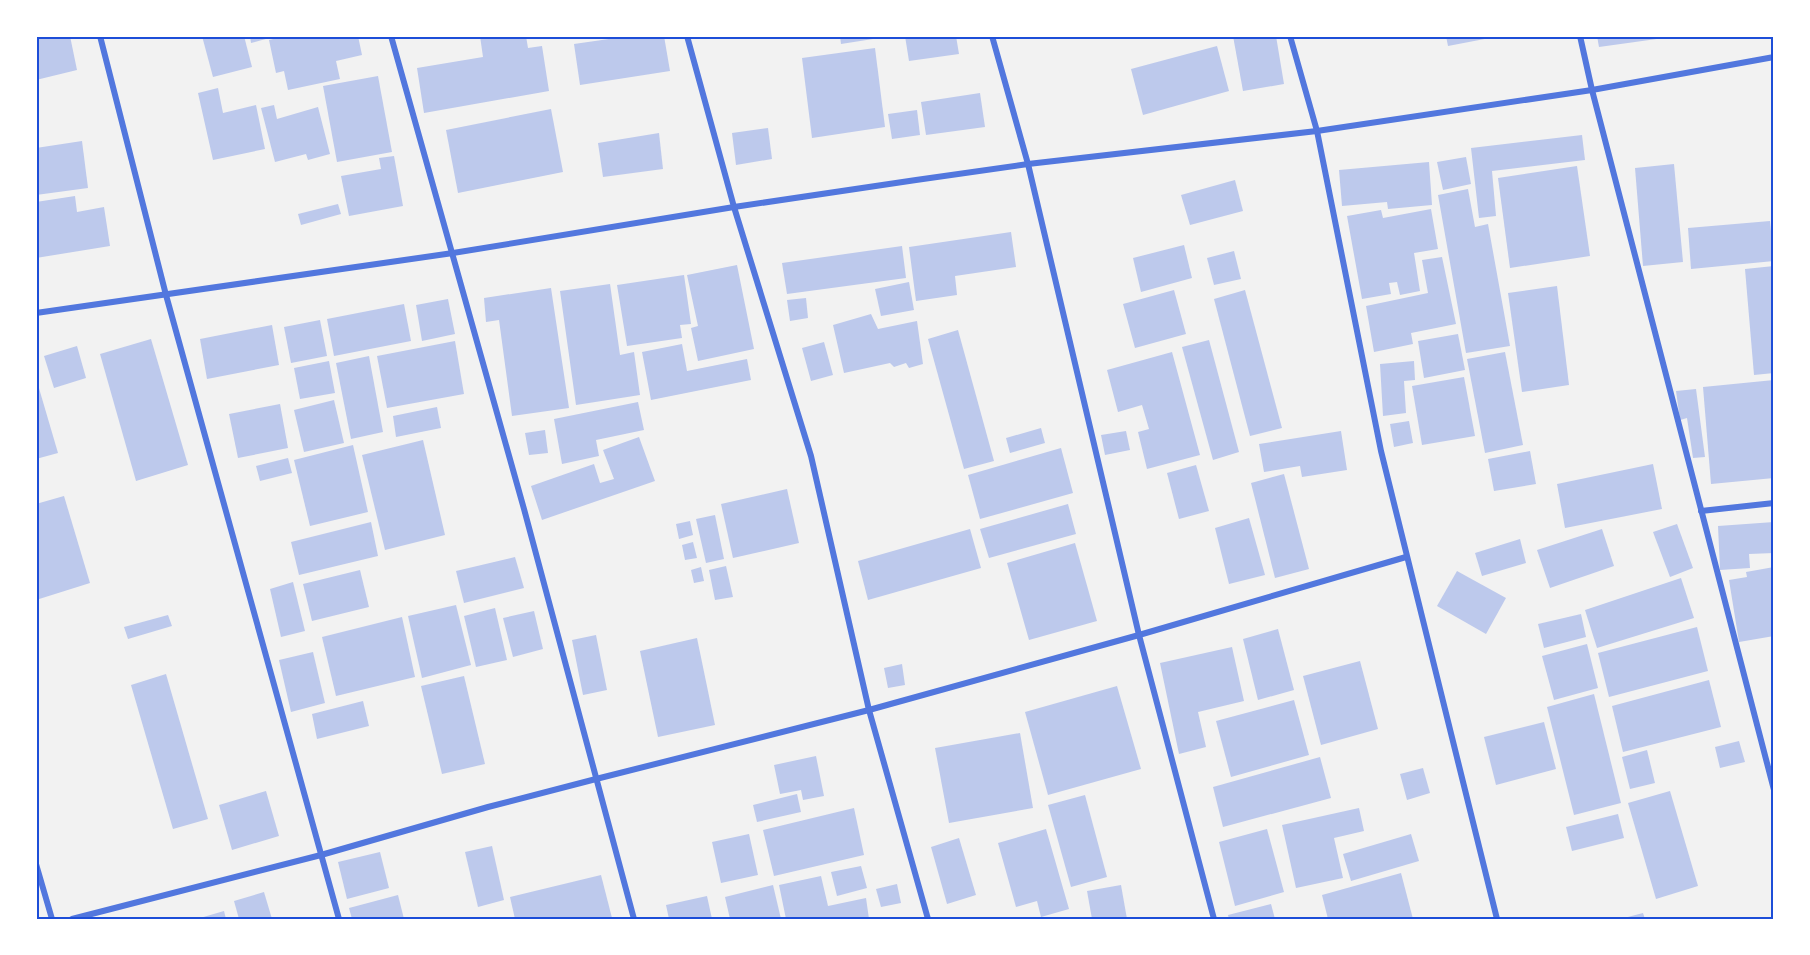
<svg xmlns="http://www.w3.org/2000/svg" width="1810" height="955" font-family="'DejaVu Sans',sans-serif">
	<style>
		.building { fill: #bdc9ec }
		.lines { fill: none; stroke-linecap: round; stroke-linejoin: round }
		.minor { stroke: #5277de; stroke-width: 6 }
		.neatline { fill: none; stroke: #1d4ed8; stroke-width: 2 }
	</style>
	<rect width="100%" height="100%" fill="#f2f2f2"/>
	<!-- building -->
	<g class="building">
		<path d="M70,36L77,70L36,80V37Z"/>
		<path d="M202,36H244L252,67L213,77Z"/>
		<path d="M250,36H273V37L251,43Z"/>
		<path d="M286,36H358L362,55L336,61L340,79L288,90L284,71L276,73L269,40Z"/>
		<path d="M480,36H526L528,48L542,46L549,91L424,113L417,68L483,57Z"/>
		<path d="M630,36H664L670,71L580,85L574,44Z"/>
		<path d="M840,36H872L873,39L841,44Z"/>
		<path d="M905,36H956L959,54L909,61Z"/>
		<path d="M1233,36H1276L1284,84L1243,91Z"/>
		<path d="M1446,36H1495V37L1448,46Z"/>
		<path d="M1597,36H1671V37L1599,47Z"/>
		<path d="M1217,46L1229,91L1143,115L1131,69Z"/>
		<path d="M875,48L885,127L812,138L802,58Z"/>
		<path d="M378,76L392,152L337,162L323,86Z"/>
		<path d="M218,88L223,113L256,105L265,149L213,160L198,93Z"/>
		<path d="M980,93L985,127L926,135L921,102Z"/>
		<path d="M274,105L277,119L318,107L330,154L308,160L306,154L275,162L261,108Z"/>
		<path d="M551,109L563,172L458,193L446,130Z"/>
		<path d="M917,110L920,135L892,139L888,114Z"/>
		<path d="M768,128L772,159L736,165L732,133Z"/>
		<path d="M659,133L663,169L603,177L598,143Z"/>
		<path d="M1582,135L1585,160L1492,171L1496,216L1479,218L1471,148Z"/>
		<path d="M82,141L88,188L36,195V148Z"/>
		<path d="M394,156L403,206L349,216L341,176L381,169L379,158Z"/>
		<path d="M1466,157L1471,184L1443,190L1437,162Z"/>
		<path d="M1429,162L1432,205L1388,209L1387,202L1342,206L1339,170Z"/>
		<path d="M1674,164L1683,262L1643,266L1635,168Z"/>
		<path d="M1577,166L1590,256L1510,268L1498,178Z"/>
		<path d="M1235,180L1243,211L1190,225L1181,195Z"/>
		<path d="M1468,189L1475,227L1488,224L1510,346L1466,353L1438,195Z"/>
		<path d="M75,196L77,212L104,207L110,246L36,258V202Z"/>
		<path d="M338,204L341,214L301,225L298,214Z"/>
		<path d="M1431,209L1438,249L1414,253L1420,291L1400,295L1397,282L1389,283L1391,294L1362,299L1347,216L1381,210L1383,218Z"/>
		<path d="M1770,221L1774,261L1691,269L1688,228Z"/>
		<path d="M1011,232L1016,267L955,276L957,295L916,301L909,247Z"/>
		<path d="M1184,245L1192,278L1141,292L1133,258Z"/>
		<path d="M902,246L906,278L787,294L782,263Z"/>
		<path d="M1234,251L1241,279L1214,285L1207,258Z"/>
		<path d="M1442,257L1456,324L1411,333L1413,344L1374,352L1366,306L1428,293L1422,260Z"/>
		<path d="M737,265L754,349L698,361L691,328L698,326L687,275Z"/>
		<path d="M1774,266V373L1754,375L1745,269Z"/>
		<path d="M684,275L691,324L680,325L682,338L627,346L617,285Z"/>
		<path d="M909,282L914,310L881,316L875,289Z"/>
		<path d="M610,284L620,355L634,352L640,395L576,405L560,291Z"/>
		<path d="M1557,286L1569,385L1522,392L1508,293Z"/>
		<path d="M551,288L569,408L512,416L499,320L486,322L484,298Z"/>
		<path d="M1174,290L1186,334L1135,348L1123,304Z"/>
		<path d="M1245,290L1282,428L1250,436L1214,299Z"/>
		<path d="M806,298L808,318L790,321L787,300Z"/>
		<path d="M448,299L455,334L422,341L416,305Z"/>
		<path d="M404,304L411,341L334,356L327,319Z"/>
		<path d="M871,314L878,329L917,321L923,364L909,368L906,363L894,367L890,363L844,373L833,325Z"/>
		<path d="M320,320L327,356L291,363L284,327Z"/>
		<path d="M272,325L279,365L207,379L200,339Z"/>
		<path d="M958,330L994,461L964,469L928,339Z"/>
		<path d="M1458,334L1465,370L1424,378L1418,341Z"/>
		<path d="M151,339L188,465L136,481L100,354Z"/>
		<path d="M1209,340L1239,452L1213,460L1182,347Z"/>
		<path d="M455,341L464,394L387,408L377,356Z"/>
		<path d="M824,342L833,375L811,381L802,348Z"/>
		<path d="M682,344L687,371L747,359L751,380L651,400L642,352Z"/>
		<path d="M77,346L86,378L54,388L44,356Z"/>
		<path d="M1172,352L1200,455L1147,469L1138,432L1149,429L1142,405L1118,412L1107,370Z"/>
		<path d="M1505,352L1523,445L1485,453L1467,359Z"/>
		<path d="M369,356L383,432L351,439L336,363Z"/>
		<path d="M329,361L335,393L300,399L294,368Z"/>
		<path d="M1414,361L1415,380L1404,381L1406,413L1383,416L1380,364Z"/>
		<path d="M1464,377L1475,436L1422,445L1412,386Z"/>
		<path d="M36,378L58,453L36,459Z"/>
		<path d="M1774,380V478L1711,484L1703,387Z"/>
		<path d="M1696,389L1705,457L1693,458L1687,418L1680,420L1676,391Z"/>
		<path d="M334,400L344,443L304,452L294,410Z"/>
		<path d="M638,402L644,430L596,440L599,456L562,464L554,419Z"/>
		<path d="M280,404L288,448L238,458L229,414Z"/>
		<path d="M437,407L441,428L396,437L393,416Z"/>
		<path d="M1409,421L1413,443L1394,447L1390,424Z"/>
		<path d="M1041,428L1045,443L1010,453L1006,438Z"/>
		<path d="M545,430L548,453L529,455L525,433Z"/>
		<path d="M1126,431L1130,450L1105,455L1101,435Z"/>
		<path d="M1341,431L1347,470L1302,477L1300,466L1264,472L1259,444Z"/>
		<path d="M639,437L655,481L542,520L531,486L594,464L600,483L614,479L603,450Z"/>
		<path d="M423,440L445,535L385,550L362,455Z"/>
		<path d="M353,445L368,512L310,526L294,460Z"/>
		<path d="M1061,448L1073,493L980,519L968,475Z"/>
		<path d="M1530,451L1536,484L1494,491L1488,459Z"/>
		<path d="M288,458L292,473L260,481L256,466Z"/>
		<path d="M1653,464L1662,509L1565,528L1557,484Z"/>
		<path d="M1196,465L1209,511L1179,519L1167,473Z"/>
		<path d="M1284,474L1309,569L1275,578L1251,483Z"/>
		<path d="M787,489L799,543L733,558L721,504Z"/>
		<path d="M64,496L90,583L36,600V504Z"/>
		<path d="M1068,504L1076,534L989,558L980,529Z"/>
		<path d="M715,515L724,559L706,563L696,519Z"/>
		<path d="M1249,518L1265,575L1229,584L1215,528Z"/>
		<path d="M690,521L693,535L679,539L676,524Z"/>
		<path d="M371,522L378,556L299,575L291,542Z"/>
		<path d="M1774,522V553L1749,554L1750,568L1720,570L1718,526Z"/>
		<path d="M1677,524L1693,568L1670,577L1653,532Z"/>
		<path d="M970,529L981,568L868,600L858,561Z"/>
		<path d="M1602,529L1614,566L1550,588L1537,550Z"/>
		<path d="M1520,539L1526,563L1482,576L1475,553Z"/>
		<path d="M693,542L697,558L685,560L682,545Z"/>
		<path d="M1075,543L1097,621L1029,640L1007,563Z"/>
		<path d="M515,557L524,588L464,603L456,571Z"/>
		<path d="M726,566L733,597L715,600L709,570Z"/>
		<path d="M701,567L704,581L694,583L691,570Z"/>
		<path d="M1774,567V636L1739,642L1729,580L1747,577L1746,572Z"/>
		<path d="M360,570L369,607L312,621L303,584Z"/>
		<path d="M1457,571L1506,598L1486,634L1437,606Z"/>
		<path d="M1681,578L1694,618L1597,648L1585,610Z"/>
		<path d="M293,582L305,631L281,637L270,589Z"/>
		<path d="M456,605L471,665L422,678L408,616Z"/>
		<path d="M495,608L507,660L476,667L464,616Z"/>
		<path d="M534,611L543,649L513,657L503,618Z"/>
		<path d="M1581,614L1586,637L1544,648L1538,624Z"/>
		<path d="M168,615L172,626L128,639L124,627Z"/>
		<path d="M402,617L415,677L336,696L322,637Z"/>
		<path d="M1697,627L1708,671L1609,697L1598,653Z"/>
		<path d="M1278,629L1294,690L1258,700L1243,639Z"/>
		<path d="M596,635L607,690L583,695L572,640Z"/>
		<path d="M697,638L715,725L658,737L640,651Z"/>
		<path d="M1587,644L1598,688L1554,700L1542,656Z"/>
		<path d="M1232,647L1244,701L1198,712L1206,747L1179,754L1160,663Z"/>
		<path d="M313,652L325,703L291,712L279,660Z"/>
		<path d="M1360,661L1378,729L1321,745L1303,676Z"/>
		<path d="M902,664L905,685L888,688L884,668Z"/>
		<path d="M166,674L208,819L173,829L131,685Z"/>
		<path d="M464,676L485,764L442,774L421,686Z"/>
		<path d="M1709,680L1721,727L1623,752L1612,706Z"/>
		<path d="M1117,686L1141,769L1048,795L1025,712Z"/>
		<path d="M1594,694L1621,803L1574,815L1547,707Z"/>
		<path d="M1294,700L1309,755L1231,777L1216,721Z"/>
		<path d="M363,701L369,726L317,739L312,714Z"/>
		<path d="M1544,722L1556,769L1496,785L1484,737Z"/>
		<path d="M1020,733L1033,808L949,823L935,748Z"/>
		<path d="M1739,741L1745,762L1720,768L1715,747Z"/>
		<path d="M1647,750L1655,783L1630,789L1622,757Z"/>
		<path d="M816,756L824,796L803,800L801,790L780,794L774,765Z"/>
		<path d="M1320,757L1331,798L1223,827L1213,787Z"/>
		<path d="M1423,768L1430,793L1407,800L1400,774Z"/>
		<path d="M266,791L279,836L232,850L219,805Z"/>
		<path d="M1670,791L1698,886L1656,899L1628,803Z"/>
		<path d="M797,794L801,812L757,822L753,805Z"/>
		<path d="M1085,795L1107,877L1071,887L1048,805Z"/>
		<path d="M854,808L864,855L774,876L763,830Z"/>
		<path d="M1359,808L1364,831L1334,838L1343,878L1296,888L1282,825Z"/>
		<path d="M1618,814L1624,838L1572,851L1566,827Z"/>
		<path d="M1046,829L1069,909L1041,917L1037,901L1016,907L998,843Z"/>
		<path d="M1267,829L1284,892L1235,906L1219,842Z"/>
		<path d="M749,834L758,875L721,883L712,842Z"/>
		<path d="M1411,834L1419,861L1351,881L1343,854Z"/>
		<path d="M959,838L976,895L947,904L931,847Z"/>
		<path d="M492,846L504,900L478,907L465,852Z"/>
		<path d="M380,852L389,888L347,899L338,862Z"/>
		<path d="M861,866L867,888L837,896L831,872Z"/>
		<path d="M1401,873L1413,919H1328L1322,895Z"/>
		<path d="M601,875L612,918L515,919L510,897Z"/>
		<path d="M821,876L828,906L866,898L869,919H786L779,885Z"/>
		<path d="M897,884L901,903L881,907L876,889Z"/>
		<path d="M773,885L781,919H730L725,897Z"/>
		<path d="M1121,885L1127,919H1092L1087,891Z"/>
		<path d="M264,892L272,919H239L234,901Z"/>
		<path d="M398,895L404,919H352L349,908Z"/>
		<path d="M707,896L712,919H669L666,905Z"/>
		<path d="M1271,904L1275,919H1229L1228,915Z"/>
		<path d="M224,911L226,919H200V918Z"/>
		<path d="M1643,913L1645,919H1624V918Z"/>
	</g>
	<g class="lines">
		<!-- minor -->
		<g class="minor">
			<path d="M100,36L166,295L339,919"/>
			<path d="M391,36L524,509L634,919"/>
			<path d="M687,36L734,207L811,456L869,710L928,919"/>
			<path d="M992,36L1028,164L1139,635L1214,919"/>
			<path d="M1290,36L1317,131L1381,451L1497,919"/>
			<path d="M1580,36L1592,90L1774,790"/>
			<path d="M36,313L453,253L734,207L916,180L1028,164L1317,131L1592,90L1774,57"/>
			<path d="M1701,511L1774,503"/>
			<path d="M36,864L52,919"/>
			<path d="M72,919L321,855L488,807L596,779L869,710L1139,635L1406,557"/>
		</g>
	</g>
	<!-- border -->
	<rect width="1810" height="955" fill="none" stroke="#ffffff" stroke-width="75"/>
	<rect x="38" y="38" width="1734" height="880" class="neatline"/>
</svg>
